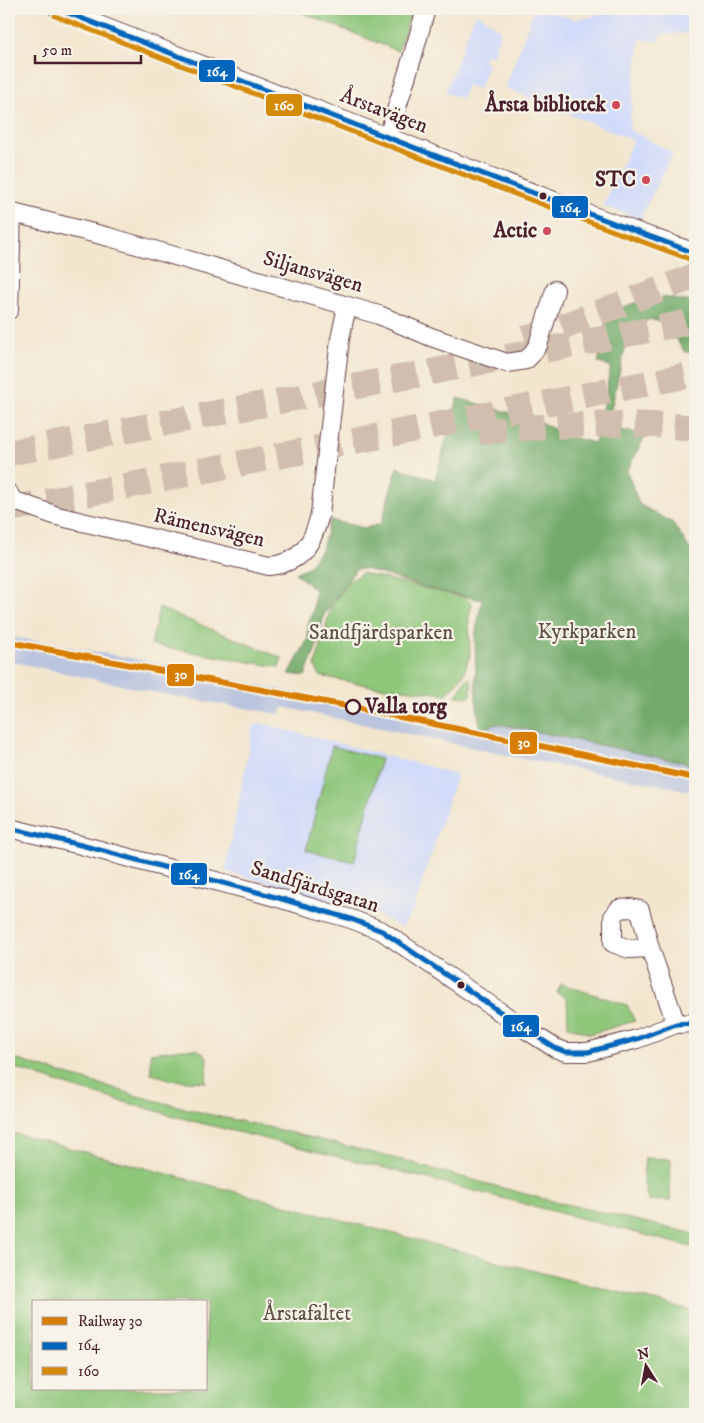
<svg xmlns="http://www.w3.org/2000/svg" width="704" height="1423" font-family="'IM FELL DW Pica',serif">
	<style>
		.built { fill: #d0daf9 }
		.industrial { fill: #bac4de }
		.green { fill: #8ec67a; stroke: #6c7252; fill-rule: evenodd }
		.forest { fill: #72ab6a; stroke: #5e654a }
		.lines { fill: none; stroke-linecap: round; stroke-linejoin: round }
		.highway-tunnel { stroke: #d1beae; stroke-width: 26; stroke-dasharray: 26 13; stroke-linecap: butt }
		.minor-casing { stroke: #633d44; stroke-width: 20 }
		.minor { stroke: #fff; stroke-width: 18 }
		.bus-1-casing { stroke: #f7f3e8; stroke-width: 9 }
		.bus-2-casing { stroke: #f7f3e8; stroke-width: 9 }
		.bus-1 { stroke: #0065bd; stroke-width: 5 }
		.bus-2 { stroke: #d48b09; stroke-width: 5 }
		.rail-1-casing { stroke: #f7f3e8; stroke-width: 10 }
		.rail-1 { stroke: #d77d00; stroke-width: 6 }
		.poi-dot { fill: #d1495b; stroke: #f7f3e8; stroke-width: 2 }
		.bus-dot { fill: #4a1f2b; stroke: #f7f3e8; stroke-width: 2 }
		.stop-dot { fill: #f7f3e8; stroke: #4a1f2b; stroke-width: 2.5 }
		.labels { text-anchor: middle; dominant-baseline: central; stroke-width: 4.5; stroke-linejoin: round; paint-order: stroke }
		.poi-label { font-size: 21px; font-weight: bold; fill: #4a1f2b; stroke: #f7f3e8; text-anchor: end }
		.street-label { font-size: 21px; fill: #4a1f2b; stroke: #f7f3e8 }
		.park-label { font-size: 21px; fill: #5e5143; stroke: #f7f3e8 }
		.stop-label { font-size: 21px; font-weight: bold; fill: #4a1f2b; stroke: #f7f3e8; text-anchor: start }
		.line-badge { stroke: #f7f3e8; stroke-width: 2 }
		.badge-label { font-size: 14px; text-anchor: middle; font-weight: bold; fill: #fff }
	</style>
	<rect width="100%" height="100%" fill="#f7f3e8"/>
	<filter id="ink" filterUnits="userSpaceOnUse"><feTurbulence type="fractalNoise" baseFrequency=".02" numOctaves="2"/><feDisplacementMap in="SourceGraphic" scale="10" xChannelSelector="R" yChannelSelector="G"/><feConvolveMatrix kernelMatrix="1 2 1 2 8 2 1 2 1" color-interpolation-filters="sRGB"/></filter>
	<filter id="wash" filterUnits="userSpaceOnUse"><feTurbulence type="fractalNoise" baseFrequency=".0096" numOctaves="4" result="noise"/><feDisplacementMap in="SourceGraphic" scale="20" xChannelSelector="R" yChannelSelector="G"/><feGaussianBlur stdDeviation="1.12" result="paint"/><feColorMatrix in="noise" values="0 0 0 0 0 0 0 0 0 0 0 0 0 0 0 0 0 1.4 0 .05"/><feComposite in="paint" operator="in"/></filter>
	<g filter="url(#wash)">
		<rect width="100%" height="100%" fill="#f3e6cf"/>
		<!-- built -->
		<g class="built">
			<path d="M534,9H540L574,19L591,17L610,9H695V36L681,33L660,35L659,42L640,39L629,129L673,153L640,219L603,206L633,140L505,88Z"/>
			<path d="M475,14L482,16L501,31L492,56L486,53L483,61L488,64L479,89L467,85L462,98L445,93Z"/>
			<path d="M260,723L457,774L414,908L402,927L372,912L225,871L253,727Z"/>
		</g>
		<!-- industrial -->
		<path class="industrial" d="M9,636L169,665L284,691L486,729L494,724L509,726L695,765V792L520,758L283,707L280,714L177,697L9,661Z"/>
		<!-- green -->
		<g class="green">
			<path d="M293,9H413L398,51Z"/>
			<path d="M362,573L466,598L472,604L469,618L470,655L463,676L447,694L371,686L320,676L315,666L331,607L348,582Z"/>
			<path d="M159,608L282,658L279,667L151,645Z"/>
			<path d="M469,678L472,683L471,695L468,697L456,696L466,680Z"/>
			<path d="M332,746L381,759L354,862L306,850Z"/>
			<path d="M561,984L627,1005L635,1021L590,1034L568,1026L567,998L557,993Z"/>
			<path d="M183,1049H197L207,1057L206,1082L171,1080L151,1073L150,1053Z"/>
			<path d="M9,1057L67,1075L114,1088L134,1095L212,1115L268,1127L410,1162L425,1167L544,1199L695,1234V1248L417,1176L188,1120L75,1088L9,1066Z"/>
			<path d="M9,1132L569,1280L695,1311V1414H9ZM34,1302H206V1389H34Z"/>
			<path d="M645,1158L671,1159L670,1201L648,1200L643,1179Z"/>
		</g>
		<!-- forest -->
		<path class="forest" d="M662,297L693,302L695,297V352H685L665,323L649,319L628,335L607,427L646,435L627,471L639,504L673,523L695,557V765L509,726L494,724L486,729L479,728V723L476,700L475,636L482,600L434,590L365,569H356L324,615L316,648L305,676L289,674L308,639V624L313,611L315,590L295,573L309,566L322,548L330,520L365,528L381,524L397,467L435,480L458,398L535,420L574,438L595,443L611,366L598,363L608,313L634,303L659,304Z"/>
	</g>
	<g filter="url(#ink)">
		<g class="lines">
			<!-- highway-tunnel -->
			<g class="highway-tunnel">
				<path d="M525,339L548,332L695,276"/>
				<path d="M479,432C550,425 624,421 695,428"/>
				<path d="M9,453L695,321"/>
				<path d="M9,509L695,374"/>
			</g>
			<!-- minor casing -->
			<g class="minor-casing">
				<g id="minor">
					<path d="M58,9L366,129L596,217L695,253"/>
					<path d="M388,137L413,55L426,9"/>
					<path d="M9,212L109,237L379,315L431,337L507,363L526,360L532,354L538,345L555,290"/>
					<path d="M9,310L12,212"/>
					<path d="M9,493L10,497L15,501L57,516L269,566C302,563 313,543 320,514L340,339L347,306"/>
					<path d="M9,828L81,845L268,895L351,919L382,931L528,1031L555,1048L566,1052H588L637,1039L676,1024L695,1023"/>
					<path d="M650,948L629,949L613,943V917L619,909L631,908L640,910L650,948L676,1024"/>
				</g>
			</g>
			<!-- minor -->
			<use href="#minor" class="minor"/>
			<!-- bus-1 casing -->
			<g class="bus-1-casing">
				<g id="bus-1">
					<path d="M58,9C270,92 481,175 695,253"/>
					<path d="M9,828L81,845L268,895L351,919L382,931L528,1031L555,1048L566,1052H588L637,1039L676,1024L695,1023"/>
				</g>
			</g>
			<!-- bus-2 casing -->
			<g class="bus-2-casing">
				<path id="bus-2" d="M55,16C267,99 479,182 692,260"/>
			</g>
			<!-- bus-1 -->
			<use href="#bus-1" class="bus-1"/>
			<!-- bus-2 -->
			<use href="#bus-2" class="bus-2"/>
			<!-- rail-1 casing -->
			<g class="rail-1-casing">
				<path id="rail-1" d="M9,642L352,707L695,778"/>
			</g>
			<!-- rail-1 -->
			<use href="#rail-1" class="rail-1"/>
		</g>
	</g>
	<!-- markers -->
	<g class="poi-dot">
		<circle cx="616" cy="105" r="5"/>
		<circle cx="646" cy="180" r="5"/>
		<circle cx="547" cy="231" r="5"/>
	</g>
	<g class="bus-dot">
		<circle cx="543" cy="196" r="4.5"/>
		<circle cx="461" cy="985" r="4.5"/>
	</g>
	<circle class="stop-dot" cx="353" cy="707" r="7"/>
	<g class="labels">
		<!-- poi labels -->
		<g class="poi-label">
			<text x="606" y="105">Årsta bibliotek</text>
			<text x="636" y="180">STC</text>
			<text x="537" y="231">Actic</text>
		</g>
		<!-- street labels -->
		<g class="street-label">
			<text transform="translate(384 111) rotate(21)">Årstavägen</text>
			<text transform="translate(313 272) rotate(16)">Siljansvägen</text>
			<text transform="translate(209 528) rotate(13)">Rämensvägen</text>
			<text transform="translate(315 887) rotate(17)">Sandfjärdsgatan</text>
		</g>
		<!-- park labels -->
		<g class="park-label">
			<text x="587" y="632">Kyrkparken</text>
			<text x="381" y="633">Sandfjärdsparken</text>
			<text x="307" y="1314">Årstafältet</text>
		</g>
		<!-- stop labels -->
		<g class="stop-label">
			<text x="365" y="707">Valla torg</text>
		</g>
	</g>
	<g class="line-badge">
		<rect x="198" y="59" width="38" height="24" rx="5" fill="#0065bd"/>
		<rect x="265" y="93" width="38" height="24" rx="5" fill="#d48b09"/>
		<rect x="551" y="195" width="38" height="24" rx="5" fill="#0065bd"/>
		<rect x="166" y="663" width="29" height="24" rx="5" fill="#d77d00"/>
		<rect x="509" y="731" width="29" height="24" rx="5" fill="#d77d00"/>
		<rect x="170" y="862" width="38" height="24" rx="5" fill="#0065bd"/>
		<rect x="502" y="1014" width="38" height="24" rx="5" fill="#0065bd"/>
	</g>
	<g class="badge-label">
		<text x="217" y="76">164</text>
		<text x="284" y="110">160</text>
		<text x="570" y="212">164</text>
		<text x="181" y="679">30</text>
		<text x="524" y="747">30</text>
		<text x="189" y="879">164</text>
		<text x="521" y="1031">164</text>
	</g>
	<!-- margin -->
	<rect width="704" height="1423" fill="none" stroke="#f7f3e8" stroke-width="30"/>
	<!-- legend -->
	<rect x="32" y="1300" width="175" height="90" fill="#f7f3e8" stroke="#b29e9c"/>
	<rect x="42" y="1317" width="25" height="8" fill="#d77d00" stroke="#b29e9c"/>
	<text x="78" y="1326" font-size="15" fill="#4a1f2b">Railway 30</text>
	<rect x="42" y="1342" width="25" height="8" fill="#0065bd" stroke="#b29e9c"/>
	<text x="78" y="1350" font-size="15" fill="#4a1f2b">164</text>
	<rect x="42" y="1367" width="25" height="8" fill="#d48b09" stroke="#b29e9c"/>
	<text x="78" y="1376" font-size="15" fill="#4a1f2b">160</text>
	<!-- north arrow -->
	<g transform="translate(646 1366) rotate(349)" stroke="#f7f3e8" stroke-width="4" paint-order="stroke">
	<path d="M0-4L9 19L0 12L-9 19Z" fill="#4a1f2b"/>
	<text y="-8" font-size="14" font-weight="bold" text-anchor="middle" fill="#4a1f2b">N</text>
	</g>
	<!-- scale -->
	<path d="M35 55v8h106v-8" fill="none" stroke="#4a1f2b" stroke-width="2.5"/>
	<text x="42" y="55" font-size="15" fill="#4a1f2b" stroke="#f7f3e8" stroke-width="4" paint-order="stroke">50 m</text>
</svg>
